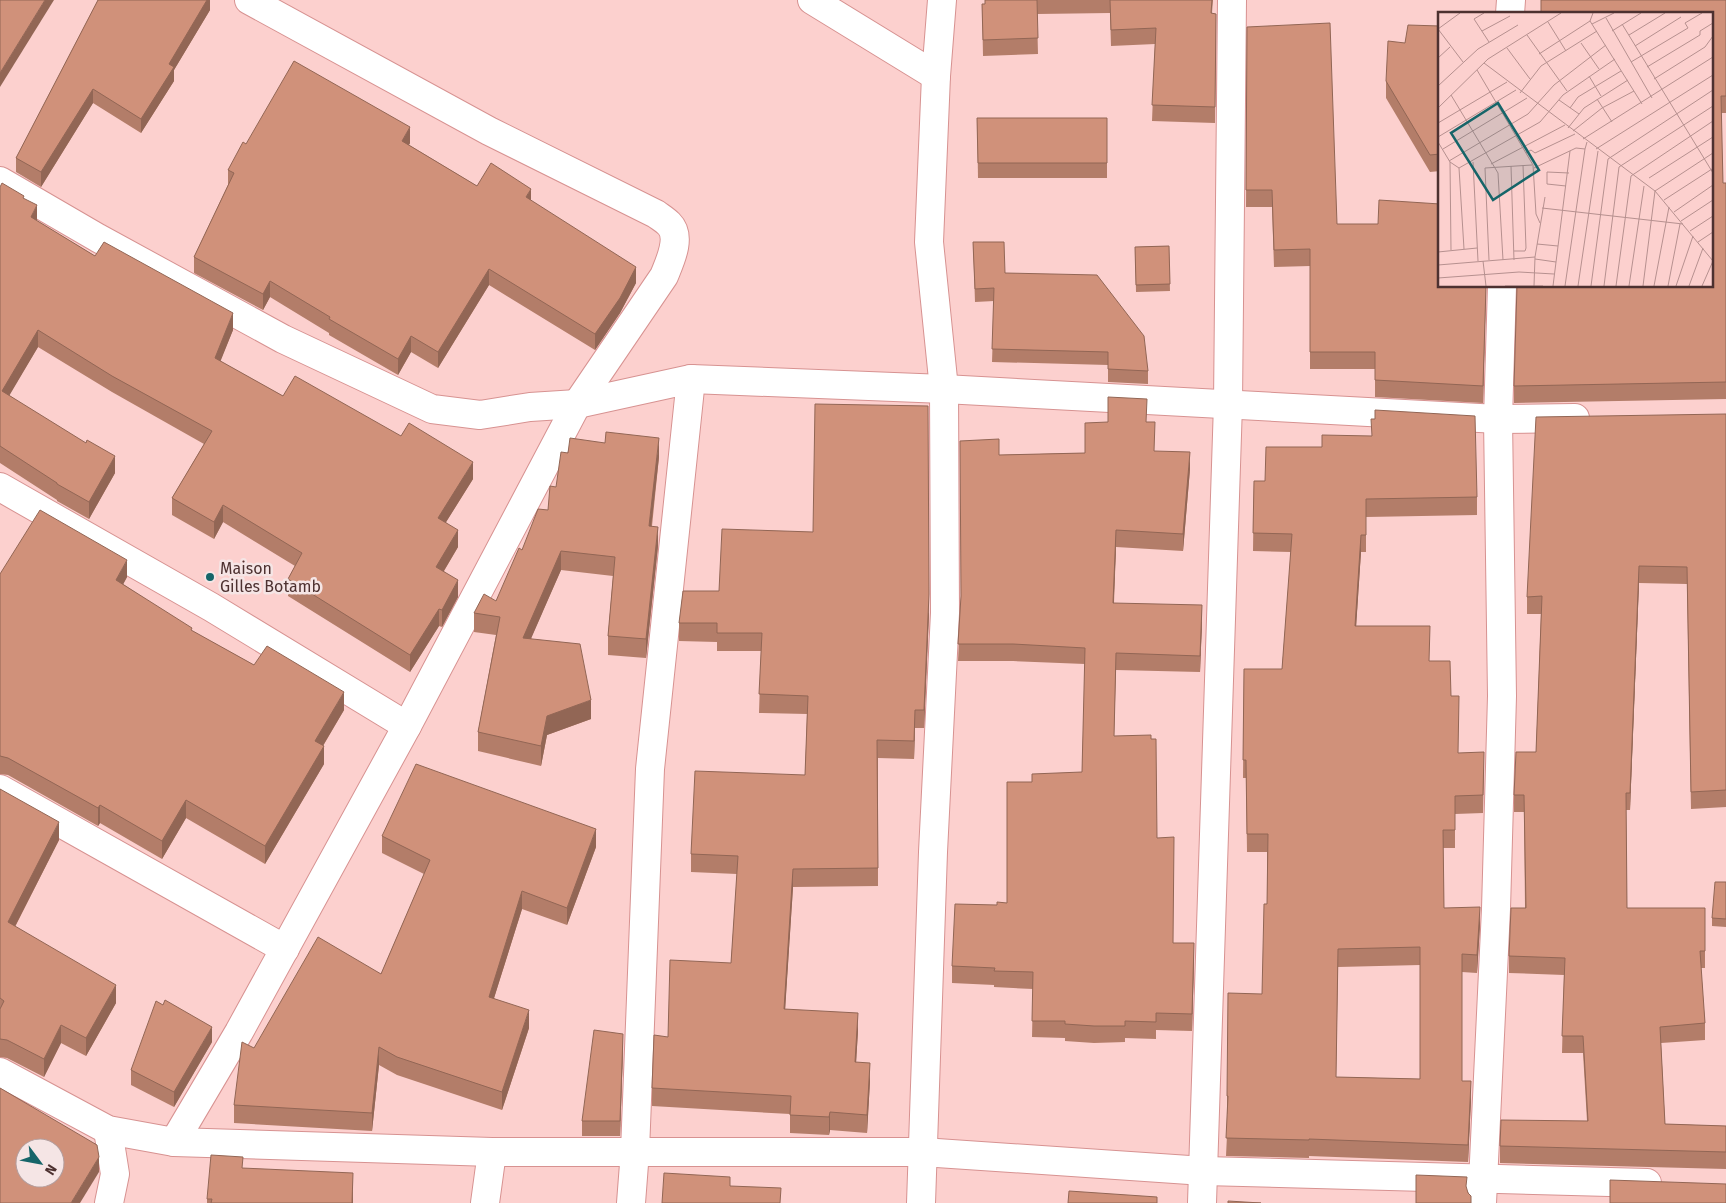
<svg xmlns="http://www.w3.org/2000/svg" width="1726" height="1203" font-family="'Fira Sans',sans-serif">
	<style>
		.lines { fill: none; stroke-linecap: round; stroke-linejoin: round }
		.minor-casing { stroke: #d79291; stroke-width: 30 }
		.minor { stroke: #fff; stroke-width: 28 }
		.wall { fill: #b37d69; fill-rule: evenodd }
		.shaded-wall { fill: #926655 }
		.building { fill: #d0917a; stroke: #926655; fill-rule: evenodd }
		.poi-dot { fill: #166569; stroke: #f5e5e5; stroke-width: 2 }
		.labels { text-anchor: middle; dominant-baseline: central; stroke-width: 5; stroke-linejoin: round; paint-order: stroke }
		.poi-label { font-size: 16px; fill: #4d3130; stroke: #f5e5e5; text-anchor: start }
		.inset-road { fill: none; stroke: #b6908f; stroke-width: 1 }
		.view { fill: #166569; fill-opacity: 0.15; stroke: #166569; stroke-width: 2.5 }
		.inset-edge { fill: none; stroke: #4d3130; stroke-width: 2.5 }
	</style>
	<rect width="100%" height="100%" fill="#fcd0ce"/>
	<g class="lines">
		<!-- minor casing -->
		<g class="minor-casing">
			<g id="minor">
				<path d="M812,0L936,76"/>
				<path d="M1510,14L1511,0"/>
				<path d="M0,181L98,238L283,339L432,409L480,415L530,407L577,404L691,379L944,389L1498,419L1575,418"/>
				<path d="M0,487L211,607L407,726"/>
				<path d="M0,789L285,949"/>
				<path d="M0,1072L108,1130L174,1142L492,1152H922L1204,1171L1647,1183"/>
				<path d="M108,1130L115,1174L109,1203"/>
				<path d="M174,1142L239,1032L407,726L577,404L664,276C670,261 682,237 669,224C665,220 660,217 656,214L489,131L249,0"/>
				<path d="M485,1203L492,1152"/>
				<path d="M631,1203L635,1151L650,769L691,379"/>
				<path d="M921,1203L933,852L945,613L944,389L929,242L936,76L942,0"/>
				<path d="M1202,1203L1228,404L1232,0"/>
				<path d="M1482,1203L1496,909L1502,696L1498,419L1502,286"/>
			</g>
		</g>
		<!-- minor -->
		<use href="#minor" class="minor"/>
	</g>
	<!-- wall -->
	<g class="wall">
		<path d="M98,0H210V10L174,70V81L141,133L93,103L41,187L16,172V158Z"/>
		<path d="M985,0H1213L1212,13L1216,14L1215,123L1152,121L1155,44L1111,46L1110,13L1037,14L1038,54L983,56L982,4H985Z"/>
		<path d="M1726,0V113H1721L1723,183H1726V399L1514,403V386L1712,286V14Z"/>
		<path d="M1440,26V171L1430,172L1386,98V81L1405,43Z"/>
		<path d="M1247,27L1337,224H1378L1486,286L1483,403L1375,397V369H1310V266L1274,267L1272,207H1246Z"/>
		<path d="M977,118H1107V178H978Z"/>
		<path d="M410,143L409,145L477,186L531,201L636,283L620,313L595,350L489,285L438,368L411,352L398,375L329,335V333L270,297L263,310L194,273V257L228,185V170L246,144Z"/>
		<path d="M0,187L24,199L37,221L95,256L233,330L220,361L283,396L473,479L446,522L458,547L444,571L458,597L442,627L439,626L410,672L288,596V579L295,566L223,522L214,539L172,515V498L204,444L112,392L38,347L9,395L115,473L89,519L57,501V500L0,463Z"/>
		<path d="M973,242L1005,273L1148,371V384L1108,382V365L992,362L994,301L975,302Z"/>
		<path d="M1169,246L1170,291L1136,292L1135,247Z"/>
		<path d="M1726,414V807L1691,809L1687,584L1639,583L1630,810H1626L1627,908H1705V968H1701L1705,1023V1040L1661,1043L1665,1124L1726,1126V1169L1500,1163V1146L1587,1121L1583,1053H1562L1564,975L1509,973V956L1525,908L1524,812H1514V795L1536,752L1541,614H1527V597Z"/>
		<path d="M1147,422L1154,451L1190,469L1183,551L1116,547L1114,603L1202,622L1200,672L1116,670L1114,736L1157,838L1173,943L1194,960L1192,1031L1156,1030V1039L1125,1038V1042L1094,1043L1065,1041V1038L1032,1037L1033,989L994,987V985L952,983V966L997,905L1007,903L1032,782L1082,772L1085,664L1013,661H958L961,598L999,455L1085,453Z"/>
		<path d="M659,457L652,526L658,546L646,658L608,655V636L613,576L561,570L531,638L591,719L547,735L541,766L478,751V732L496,635L474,632V613L496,601L522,550L548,510L556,487Z"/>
		<path d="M1254,481L1477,497V515L1366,517V552H1361L1356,626L1429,661L1451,696L1458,753L1484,770L1483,813L1455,814V848H1443L1444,908L1480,925L1477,973L1462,972V1081L1471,1099L1468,1162L1309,1156V1158L1226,1156L1228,1114H1227V1096L1262,994L1267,904V852H1247L1246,778H1243L1244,669H1282L1291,552L1253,551ZM1420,965V1079L1336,1077L1338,967Z"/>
		<path d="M0,574L127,577L123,584L192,631L254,665L344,710L323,746L324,764L265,864L186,818L162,859L100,823L98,826L8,775L0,774Z"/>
		<path d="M929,613L924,728H915L914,759L878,758V886L793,887L785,1009L858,1031L856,1062L870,1081L867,1133L830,1130L829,1135L790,1133V1114L652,1106V1088L668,1037L731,963L737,874L691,872V854L805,775L807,714L759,713L761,651H717V642L679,641V623Z"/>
		<path d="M0,789L59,840L15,927L116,1003L86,1056L61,1043L44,1077L7,1058L0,1057Z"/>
		<path d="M382,836L596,847L567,925L522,909L494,998L529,1028L502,1110L397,1075L379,1065L372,1131L234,1123V1105L254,1048L381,974L424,874L382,853Z"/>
		<path d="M1726,882V927L1712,926V918Z"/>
		<path d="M212,1042L174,1107L131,1085V1070Z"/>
		<path d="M623,1049L620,1136H582V1121Z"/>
		<path d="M243,1168L353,1192V1203H207V1199Z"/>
	</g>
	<!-- shaded-wall -->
	<g class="shaded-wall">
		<path d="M45,0H54L0,87V73Z"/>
		<path d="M207,0H210V10L174,70V81L141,133V119L169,64Z"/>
		<path d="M93,89V103L41,187V172Z"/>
		<path d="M410,127V143L402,157V141Z"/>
		<path d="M531,189V205L526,197Z"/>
		<path d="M37,205V222L31,217Z"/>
		<path d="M636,267V283L620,313L595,350V334Z"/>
		<path d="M489,269V285L438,368V352Z"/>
		<path d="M270,281V297L263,310V294Z"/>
		<path d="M1486,286L1483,403V386Z"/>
		<path d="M233,313V330L215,375V358Z"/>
		<path d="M38,330V347L2,408V391Z"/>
		<path d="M411,336V352L398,375V359Z"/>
		<path d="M659,438V457L649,545V526Z"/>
		<path d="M1190,452V469L1183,551V534Z"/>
		<path d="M115,456V473L89,519V502Z"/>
		<path d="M473,462V479L438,535V518Z"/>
		<path d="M223,505V522L214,539V522Z"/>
		<path d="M658,527V546L646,658V639Z"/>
		<path d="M458,530V547L436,584V567Z"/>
		<path d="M1116,530V547L1113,619V603Z"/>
		<path d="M1361,535V552L1355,644V626Z"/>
		<path d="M561,551V570L523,657V638Z"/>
		<path d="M127,560V577L116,598V580Z"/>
		<path d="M1639,566V583L1630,810V793Z"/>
		<path d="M458,580V597L442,627V610Z"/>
		<path d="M929,594V613L924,728V710Z"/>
		<path d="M1202,605V622L1200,672V656Z"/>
		<path d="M439,609V626L410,672V655Z"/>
		<path d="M344,692V710L315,759V741Z"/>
		<path d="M591,700V719L547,735L541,766V746L547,716Z"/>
		<path d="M915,710V728L914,759V741Z"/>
		<path d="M324,746V764L265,864V846Z"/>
		<path d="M186,800V818L162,859V841Z"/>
		<path d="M100,805V823L98,826V808Z"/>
		<path d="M59,822V840L8,940V922Z"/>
		<path d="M596,829V847L567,925V908Z"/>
		<path d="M793,869V887L784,1027V1009Z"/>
		<path d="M522,891V909L489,1014V997Z"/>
		<path d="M1480,907V925L1477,973V955Z"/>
		<path d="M1194,943V960L1192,1031V1014Z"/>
		<path d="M116,985V1003L86,1056V1038Z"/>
		<path d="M529,1010V1028L502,1110V1092Z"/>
		<path d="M858,1013V1031L855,1080V1062Z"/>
		<path d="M61,1025V1043L44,1077V1059Z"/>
		<path d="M212,1027V1042L174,1107V1092Z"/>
		<path d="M623,1034V1049L620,1136V1121Z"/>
		<path d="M379,1047V1065L372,1131V1113Z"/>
		<path d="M870,1063V1081L867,1133V1115Z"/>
		<path d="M1471,1081V1099L1468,1162V1145Z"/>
		<path d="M830,1112V1130L829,1135V1117Z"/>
		<path d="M99,1157V1172L80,1203H71Z"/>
		<path d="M353,1173V1203H352Z"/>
	</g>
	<!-- building -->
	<g class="building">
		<path d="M0,0H45L0,73Z"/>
		<path d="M98,0H207L169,64L174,67L141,119L93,89L41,172L16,158Z"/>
		<path d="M985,0H1037L1038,38L983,40L982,4H985Z"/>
		<path d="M1110,0H1212L1211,13L1216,14L1215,107L1152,105L1156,28L1111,30Z"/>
		<path d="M1541,0H1726V96H1721L1723,183H1726V382L1514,386L1517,286H1712V14H1541Z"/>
		<path d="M1330,23L1337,224H1378L1379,200L1440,204V286H1486L1483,386L1375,380V352H1310V249L1274,250L1272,190H1246L1247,27Z"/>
		<path d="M1408,25L1440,26V154L1430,155L1386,81L1388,41L1405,43Z"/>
		<path d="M294,61L410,127L402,141L477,186L491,163L531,189L526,197L636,267L620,298L595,334L489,269L438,352L411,336L398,359L329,319L330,317L270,281L263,294L194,257L234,173L228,170L243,142L246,144Z"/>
		<path d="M977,118H1107V163H978Z"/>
		<path d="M2,183L24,196L23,198L37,205L31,217L95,256L104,242L233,313L215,358L283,396L295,376L401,436L409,423L473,462L438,518L458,530L436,567L458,580L442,610L439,609L410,655L288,579L302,553L223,505L214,522L172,498L212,431L112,376L38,330L2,391L86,443L87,440L115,456L89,502L57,484V483L0,446V187Z"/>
		<path d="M973,242H1004L1005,273L1097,275L1144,336L1148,371L1108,369V352L992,349L994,288L975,289Z"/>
		<path d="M1169,246L1170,284L1136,285L1135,247Z"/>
		<path d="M1108,397L1147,399L1146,422H1155L1154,451L1190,452L1183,534L1116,530L1113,603L1202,605L1200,656L1116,653L1114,736L1151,735V739H1156L1157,838L1174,837L1173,943H1194L1192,1014L1156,1013V1022L1125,1021V1026H1094L1065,1024V1021H1032L1033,972L994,971L995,968L952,966L955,904L997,905V902L1007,903V782H1032V774L1082,772L1085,648L1013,644H958L961,596L960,441L999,439V455L1085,453V423L1108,422Z"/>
		<path d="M815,404L928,406L929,594L924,710H915L914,741L877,740L878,868L793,869L784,1009L858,1013L855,1062L870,1063L867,1115L830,1112L829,1117L790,1115L791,1096L652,1088L654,1035L668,1037L670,960L731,963L738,856L691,854L695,771L805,775L808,696L759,694L762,633H717V623H679L683,591H719L722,529L813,532Z"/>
		<path d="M1375,410L1475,416L1477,497L1366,499V535H1361L1355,626H1430L1429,661H1450L1451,696H1459L1458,753L1484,752L1483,795L1455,796V830H1443L1444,908L1480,907L1477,955L1462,954V1081H1471L1468,1145L1309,1139V1140L1226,1138L1228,1096H1227L1228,993L1262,994L1264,904H1267L1268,834H1247L1246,760H1243L1244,669H1282L1292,534L1253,533L1254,481H1265L1266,447H1322V435L1372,436L1371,419H1375ZM1420,947V1079L1336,1077L1338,949Z"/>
		<path d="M1726,414V790L1691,792L1687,567L1639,566L1630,793H1626L1627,908H1705V951H1700L1705,1023L1660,1027L1665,1124L1726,1126V1152L1500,1146L1501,1120L1588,1121L1583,1036H1562L1565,958L1509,956L1511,908H1526L1524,795H1514L1516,752H1536L1542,596L1527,597L1536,417Z"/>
		<path d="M606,432L659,438L649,526L658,527L646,639L608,636L615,557L561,551L523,638L580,644L591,700L547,716L541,746L478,732L500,617L474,613L484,594L496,601L519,548L522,550L538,509L548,510L550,486L556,487L561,452L568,453L570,438L605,443Z"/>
		<path d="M40,510L127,560L116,580L192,628L191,630L254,665L267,646L344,692L315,741L324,746L265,846L186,800L162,841L100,805L98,808L8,758L0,756V574Z"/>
		<path d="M416,764L596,829L567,908L522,891L489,997L529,1010L502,1092L397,1057L379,1047L372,1113L234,1105L242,1042L254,1048L318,937L381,974L430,860L382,836Z"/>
		<path d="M0,789L59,822L8,922L116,985L86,1038L61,1025L44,1059L7,1040L0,1039V1009L4,1001L0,998Z"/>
		<path d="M1715,882H1726V919L1712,918Z"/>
		<path d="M165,1000L212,1027L174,1092L131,1070L156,1001L163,1005Z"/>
		<path d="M594,1030L623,1034L620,1121H582Z"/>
		<path d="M0,1088L97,1145L99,1157L71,1203H0ZM25,1148H55V1178H25Z"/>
		<path d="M211,1155L243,1157L242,1168L353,1173L352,1203H211L212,1199H207Z"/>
		<path d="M664,1173L730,1177V1186L781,1188L780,1203H662Z"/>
		<path d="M1416,1175L1467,1177L1466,1186L1468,1193L1471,1196V1203H1416Z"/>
		<path d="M1610,1180L1726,1184V1203H1610Z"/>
		<path d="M1069,1191L1157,1197V1203H1068Z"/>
		<path d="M1228,1201L1261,1203H1228Z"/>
	</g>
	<!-- markers -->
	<circle class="poi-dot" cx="210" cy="577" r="5"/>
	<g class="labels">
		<!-- poi labels -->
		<g class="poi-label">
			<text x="220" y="568">Maison<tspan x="220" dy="18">Gilles Botamb</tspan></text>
		</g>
	</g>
	<!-- overview -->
	<g transform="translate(1438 12)">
		<rect width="275" height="275" fill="#fcd0ce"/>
		<path class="inset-road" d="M46,1L36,7L51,30M168,6L214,86M152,9L204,92M110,10L128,39M154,12L176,1M184,12L275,161M0,17L25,50M0,17L22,1M44,19L72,4M174,19L203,1M89,23L129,79M191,23L227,1M143,31L161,57M197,34L243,5M69,36L92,67M101,42L152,9L155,1M0,46L12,35M193,50L250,16L247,11L264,1M46,51L217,179L275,249M209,55L262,23V19L275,11M39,58L95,153L98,202L102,211M151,64L163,84M216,67L267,35L275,24M0,74L40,37L80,13M82,81L103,54L159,19M13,83L60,161L65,248M159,87L174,110M121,88L141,102M0,96L50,47L123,1M132,96L140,85L183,59M0,111L69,70M130,116L146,96L190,68M135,119L164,96L196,79M0,125L78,78M145,127L275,45M0,130L12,150L21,156M5,137L89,86M158,137L275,63M88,141L93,138L97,141L137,122M11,149L90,102L116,73L168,33M12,150L13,238M35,150L40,249M53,152L127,113M73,154L76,248M21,156L102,110L125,83L177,47M21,156L26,237M96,156L138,136L147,137L149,130M211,166L275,125M128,174L109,172V160L131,161M226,188L274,157M104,196L245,212M236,200L275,173M243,209L275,188M252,219L275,204M260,230L275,220M99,232L120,234M76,239H87L88,236L85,153M0,240L39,236M97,247L118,250M51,248L47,156L94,153M45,249L48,274M0,253L97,245M0,266L81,260L116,262M67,274H105M96,274L97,245L107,185M115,274L132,139M127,274L147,137M140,274L160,139M153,274L170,147L275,78M166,274L181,155L275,94M178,274L193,164L275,109M191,274L206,174M205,274L217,179L275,141M216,274L231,195M230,274L242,212M238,274L255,224M251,274L265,236M264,274L275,249"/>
		<path class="view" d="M60,91L101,158L55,188L13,121Z"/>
		<rect width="275" height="275" class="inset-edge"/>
	</g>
	<!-- north arrow -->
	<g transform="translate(40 1163) rotate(122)"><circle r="24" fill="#f5e5e5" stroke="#b29d9d"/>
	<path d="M0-4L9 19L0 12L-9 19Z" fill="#166569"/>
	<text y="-8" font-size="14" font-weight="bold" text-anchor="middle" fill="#4d3130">N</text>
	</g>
</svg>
